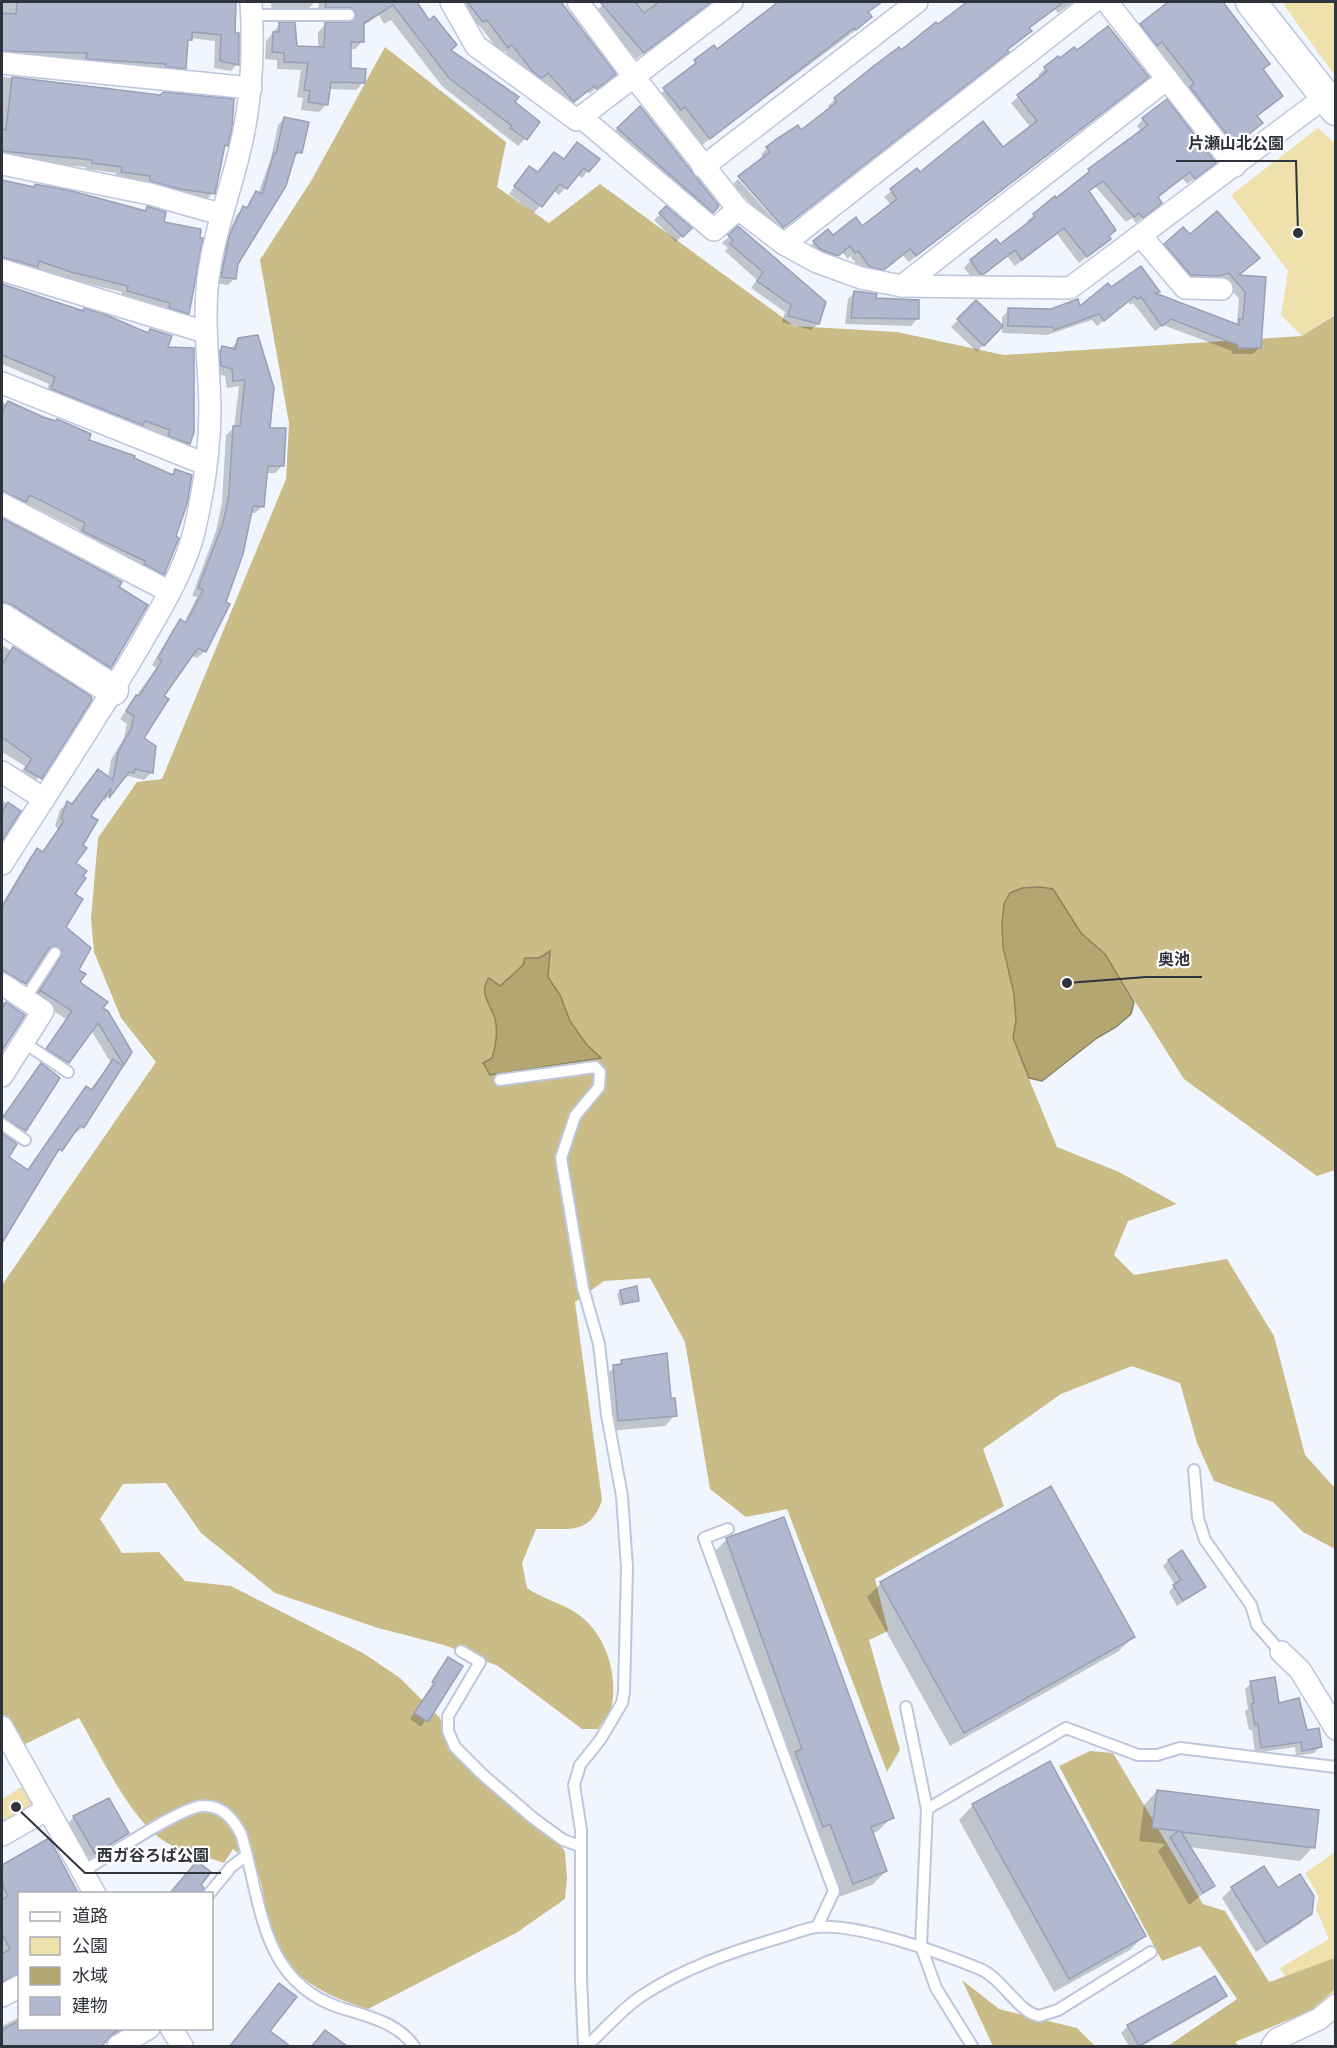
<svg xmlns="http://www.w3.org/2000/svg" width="1337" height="2048" font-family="'Nunito Sans','Noto Sans JP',sans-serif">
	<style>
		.green { fill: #efe1ac }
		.forest { fill: #cabc87 }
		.water { fill: #b3a671; stroke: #8b8461; stroke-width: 1.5 }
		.shadow { fill: #0003 }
		.building { fill: #b0b9cf; stroke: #97a0b5; stroke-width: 1.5 }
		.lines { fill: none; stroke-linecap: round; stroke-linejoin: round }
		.lane-casing { stroke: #bdc6dc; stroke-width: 14 }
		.street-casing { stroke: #bdc6dc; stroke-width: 24 }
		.secondary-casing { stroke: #bdc6dc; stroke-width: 33 }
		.lane { stroke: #fff; stroke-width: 10 }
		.street { stroke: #fff; stroke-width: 21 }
		.secondary { stroke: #fff; stroke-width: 30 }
		.leader { fill: none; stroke: #2f333b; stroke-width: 2 }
		.callout-dot { fill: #2f333b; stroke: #fff; stroke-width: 2 }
		.callout-label { font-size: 16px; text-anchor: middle; font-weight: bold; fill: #2f333b; stroke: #fff; stroke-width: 4.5; stroke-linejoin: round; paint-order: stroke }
	</style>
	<rect width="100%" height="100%" fill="#f1f5fe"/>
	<!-- green -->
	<g class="green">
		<path d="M1285,2H1335V76L1284,5Z"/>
		<path d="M1318,128L1335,143V314L1302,336L1281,315L1288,271L1231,195Z"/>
		<path d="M23,1786L32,1803L31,1811L2,1827V1799Z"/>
		<path d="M1335,1852V1997L1308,2017L1280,1968L1329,1939L1316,1909L1319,1897L1305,1873Z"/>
	</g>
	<!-- forest -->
	<g class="forest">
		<path d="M385,47L506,142L497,187L549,223L600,184L794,326L897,332L1004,355L1302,336L1335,315V1170L1317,1176L1184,1079L1105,954L1081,933L1053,889L1002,923L1004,950L1014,994L1016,1020L1013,1040L1057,1147L1119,1172L1177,1204L1128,1221L1114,1255L1134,1275L1227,1259L1274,1336L1305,1455L1335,1488V1549L1303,1532L1273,1502L1214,1481L1197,1443L1180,1383L1132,1366L1061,1394L983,1449L1004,1506L875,1579L888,1631L869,1640L900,1750L887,1772L787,1509L746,1517L710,1489L685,1342L650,1278L604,1281L575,1302L602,1500C590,1536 569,1528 536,1529L522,1563L527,1588C541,1598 558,1602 573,1611C604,1629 618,1671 612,1705C611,1713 602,1722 598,1729H582L498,1666L444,1645L378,1628L275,1593L201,1533L166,1483L123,1484L100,1519L122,1553L159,1552L185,1581L231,1586L363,1653L400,1678L440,1718L445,1737L471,1770L516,1812L554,1836L565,1852L567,1879L565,1899L516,1933L368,2009C325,1996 288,1978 271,1933C264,1916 265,1880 254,1867C249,1860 240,1855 233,1849L224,1863C207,1857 187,1853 171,1845C133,1827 101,1755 79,1718L23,1745L5,1715H2V1285L156,1062L121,1018L94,952L91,918L98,838L137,782L162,779L286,479L289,423L260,260L311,181Z"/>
		<path d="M1090,1751L1113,1753L1203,1904L1225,1911L1269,1982L1335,1958V1989L1310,2011L1235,2042L1239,2046H1168L1237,1999L1200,1946L1162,1961L1059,1766Z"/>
		<path d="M962,1980L999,2009L1077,2028L1095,2046H993Z"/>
	</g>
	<!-- water -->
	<g class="water">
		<path d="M1041,887L1053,889L1081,933L1105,954L1134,1002L1131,1014L1116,1027L1097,1038L1042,1081L1029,1078L1013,1038L1016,1020L1014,994L1003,947L1002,923L1004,904L1010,893L1022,888Z"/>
		<path d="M550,951L548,977L560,995L570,1021L586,1044L601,1058L490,1075L483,1063L492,1058C496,1047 498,1030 495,1019C491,1005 478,992 489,978L500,986L523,965L525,958H539Z"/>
	</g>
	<!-- shadow -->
	<g class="shadow">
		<path d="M2,2H235L233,35L237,64L231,71L214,68L215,41L190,38L186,44L184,68L178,75L80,65L81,59L2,58Z"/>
		<path d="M271,2H313V4L305,12L272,15Z"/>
		<path d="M319,2H415L449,51L513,103L525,139L518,146L442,86L391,20L384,24L379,15L363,26V41L355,49H350L349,70L364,82L356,90L329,89L327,104L319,112L301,110L303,98L297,97L301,70L277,69V60L265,59L266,41L280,24L296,47L318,48V32L326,24H348L349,20L318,15Z"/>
		<path d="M461,2H559L614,74L589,94L587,91L566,107L541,79L534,84L505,51L501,54L479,25L476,28L464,13L467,9Z"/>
		<path d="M606,2H714L636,59L596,11Z"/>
		<path d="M782,2H882L867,13L870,17L864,24L702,145L677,113L673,116L658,96L713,47L716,51Z"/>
		<path d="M969,2H1073L1058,13L1054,8L764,159L761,155L767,148L801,132L830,109L828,106L835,99L876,66L938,26Z"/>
		<path d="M1165,2H1221L1268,64L1261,70L1256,117L1261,123L1228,151L1134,31L1167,4Z"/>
		<path d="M1045,68L1141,83L909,262L903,255L876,276L863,273L850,256L848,259L842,252L830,262L808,248L814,242L862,228L891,205L884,197L917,170L920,174L1003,149L1031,128L1011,103L1041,78L1038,75Z"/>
		<path d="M2,77L112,88L226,145L223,149L213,193L206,200L115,179L116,173L86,169V167L2,160Z"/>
		<path d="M640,108L717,207L705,218L611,135Z"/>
		<path d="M285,118L301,152L292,158L236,264L235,278L228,285L216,283L223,245L237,214L245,209L256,193L258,194L271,158L278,125Z"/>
		<path d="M1143,119L1208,169L1187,184L1182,178L1156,198L1154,209L1136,223L1132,218L1126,222L1095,186L1088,192L1107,237L1102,245L1079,263L1057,234L1015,266L1007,256L974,280L964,268L970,261L996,242L1000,246L1029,224L1027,221L1034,215L1084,178L1089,170L1142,132L1137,126Z"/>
		<path d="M571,150L588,171L582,178L577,174L559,195L553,190L534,213L509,194L523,175L537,174L563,160Z"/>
		<path d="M738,179L782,228L776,233L733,184Z"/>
		<path d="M2,181L32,188L36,185L144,212L147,208L162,223L188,313L181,320L121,298L122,292L64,278L34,268L29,273L2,264Z"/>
		<path d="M666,208L690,228L676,242L654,220Z"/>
		<path d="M738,228L818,324L811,330L782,322L785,312L751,288L757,280L725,251L728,248L722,243Z"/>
		<path d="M1183,229L1236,277L1265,278L1260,347L1253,354H1232V351L1163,325L1155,331L1133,303L1130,305L1128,301L1097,326L1092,320L1047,335L1002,333V317L1009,310L1080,309L1110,289L1158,292L1155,295L1235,325L1237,322L1239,299L1222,279L1184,282L1159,252Z"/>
		<path d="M2,285L103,316L147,334L150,331L166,348L188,443L182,450L45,395L49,384L2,364Z"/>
		<path d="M854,293L875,299L917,319L911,326L845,324L848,299Z"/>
		<path d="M976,302L1001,326L977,352L951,327Z"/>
		<path d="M239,339L282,466L275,473H266L263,506L255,513H250L205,651L197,658L191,655L162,696L142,739L152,772L144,780L129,776L122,779L104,802L105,794L89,816L74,864L73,894L64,927L77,970L78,983L101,1008L130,1052L83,1127L76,1133L74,1132L54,1157L2,1238V1135L15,1144L7,1158L27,1171L111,1063L91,1030L60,1070L40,1056L66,1019L34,998L55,965L53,954L44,953L17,991L3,981L8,972L2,968V904L30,857L37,850L41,853L58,829L55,826L60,810L67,803L71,805L98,771L108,778L111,760L124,738L127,724L120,719L156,668L152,665L173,629L180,621L184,623L197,597L192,596L216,531L222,503L226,435L234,428L239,386L227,388L225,376L214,373L215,355L222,347L231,349Z"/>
		<path d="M2,402L43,419L60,422L87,441L171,476L175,471L163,574L156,580L76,537L79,530L24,502L18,508L8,503L13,493L2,488Z"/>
		<path d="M2,520L120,583L117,588L146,605L110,667L103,674L2,609Z"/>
		<path d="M2,645L90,699L33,785L19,776L25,766L2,752Z"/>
		<path d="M2,800L19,811L2,841Z"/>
		<path d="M2,1001L23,1015L2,1051Z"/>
		<path d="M41,1065L58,1078L18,1137L2,1126V1117Z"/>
		<path d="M620,1291L638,1300L620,1306L617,1294Z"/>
		<path d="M622,1361L670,1400L675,1415L665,1426L608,1431L603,1377Z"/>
		<path d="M727,1539L892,1817L878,1831L872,1834L886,1871L872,1885L839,1897L816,1837L809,1840L782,1767L788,1761L713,1553Z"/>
		<path d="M1168,1561L1204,1586L1177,1606L1169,1592L1175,1585L1163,1566Z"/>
		<path d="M881,1583L1133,1637L1119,1651L950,1746L867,1597Z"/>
		<path d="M448,1659L461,1667L421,1727L410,1719Z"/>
		<path d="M1251,1683L1278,1704L1320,1747L1314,1753L1296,1756L1295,1747L1255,1753L1252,1730H1249L1245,1711L1248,1709L1245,1689Z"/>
		<path d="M1157,1791L1313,1847L1300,1861L1189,1847L1213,1886L1189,1905L1158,1851L1165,1844L1139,1841L1144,1805Z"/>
		<path d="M973,1805L1144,1936L1130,1950L1054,1992L959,1820Z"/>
		<path d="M74,1817L128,1833L89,1859L68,1823Z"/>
		<path d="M49,1840L77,1894H20V1974L2,1984V1867Z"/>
		<path d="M1232,1888L1310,1913L1300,1924L1256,1952L1222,1898Z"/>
		<path d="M279,1985L268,2032L288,2046H229Z"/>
		<path d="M1225,1996L1218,2003L1142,2046H1129L1121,2033L1128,2026Z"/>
		<path d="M20,2017V2028H128L107,2040L101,2046H2V2026Z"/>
		<path d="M325,2032L344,2046H310Z"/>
	</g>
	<!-- building -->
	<g class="building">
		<path d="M17,2H236L235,33H239V65L220,61L221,35L192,32V40H188L186,69L166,67V64L86,59L87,53L2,51V13L16,14Z"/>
		<path d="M326,2H417L429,20L434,16L457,45L451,50L519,97L515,102L540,122L527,140L510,128L512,126L449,78L393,5L364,23V42H351V68L366,69L365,83L331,82L328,105L308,102L310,91L304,90L308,63L284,62V53L272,52L273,32H279V22H295L297,46L324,47L325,22H350L356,16L355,11L350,8H325Z"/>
		<path d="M467,2H561L616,74L597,89L594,86L574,102L548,73L542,78L533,72L512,45L508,48L487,20L483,22Z"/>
		<path d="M600,2H635L644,13L659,2H712L644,53Z"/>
		<path d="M778,2H882L868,12L872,17L856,30L854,28L710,139L685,107L681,110L663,88L696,63L694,60L714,45L717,49Z"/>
		<path d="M967,2H1064L1029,28L1032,31L1007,50L1009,52L805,211L783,228L781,225L738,176L770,152L766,147L778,138L798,125L801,130L837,102L834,98L875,65L899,47L901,50L936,22L938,24Z"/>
		<path d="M1168,2H1223L1270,64L1263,69L1283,96L1257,116L1263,123L1235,145L1190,87L1194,83L1162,42L1157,46L1140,24Z"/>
		<path d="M1108,26L1149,77L916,256L910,249L884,270L870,267L858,251L855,253L850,246L838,256L820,249L813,241L828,229L833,235L856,217L862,226L897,199L890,189L917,168L920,172L983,121L1003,147L1037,121L1017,95L1047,71L1044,67L1058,56L1060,58L1074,47L1077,50Z"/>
		<path d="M12,77L160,95L164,92L234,99L232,128L228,146L225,145L215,194L179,189L150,181V176L121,172L122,167L92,163V160L2,151V129L6,130Z"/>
		<path d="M1167,99L1216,163L1195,179L1190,172L1158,197L1162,203L1143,218L1139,213L1134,217L1103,181L1089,191L1116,230L1109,236L1111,239L1087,257L1064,228L1022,260L1015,250L984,274H980L970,260L996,239L1000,244L1035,217L1033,214L1055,196L1056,198L1090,171L1088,169L1148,125L1142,118Z"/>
		<path d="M640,106L719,206L713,213L617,128Z"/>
		<path d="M284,117L309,122L302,153L296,152L286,186L238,264L236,279L221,277L229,237L243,206L247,208L256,191L262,194L274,153L276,154Z"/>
		<path d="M577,142L600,159L589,172L584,168L567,189L560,184L542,207L514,186L529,166L538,172L554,152L564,159Z"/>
		<path d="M2,180L34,187L35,184L72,191L146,211L147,206L166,212L164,222L201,229L200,238H203L189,314L169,308L170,303L127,291L128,286L71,272L39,261L38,267L2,257Z"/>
		<path d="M666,206L692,228L683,237L659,213Z"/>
		<path d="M1217,211L1260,258L1239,275L1266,277L1261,348H1238V345L1171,319L1162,326L1141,297L1137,299L1135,296L1104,321L1099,314L1054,330L1053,327L1008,326V308L1051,309L1078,299L1080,306L1108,283L1111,287L1141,266L1160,292L1155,293L1239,325V319H1243L1245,292L1229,273L1218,276L1191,275L1164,244L1183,227L1190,234Z"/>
		<path d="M738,226L826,302L819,324L788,316L791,305L757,281L763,272L730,244L733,240L728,235Z"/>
		<path d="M2,284L83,311L84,308L104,314L148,333L150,329L172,336L168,347L194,348V432L190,444L168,436L170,430L145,421L143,425L51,389L55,377L2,355Z"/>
		<path d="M854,291L877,294L876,298L919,300V319L851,318Z"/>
		<path d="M976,300L1003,326L984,346L957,319Z"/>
		<path d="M258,335L274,388L270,428H286L284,466H268L264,507L253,506L243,554L226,602L230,604L206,652L198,648L164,696L169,699L144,738L156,746L153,773L135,769L134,773L129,772L109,798L111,788L91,816L98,820L83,845L87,848L76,863L87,871L83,876L86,878L75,894L83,899L66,927L91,948L79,970L86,974L80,982L108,1002L103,1008L108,1011L132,1052L124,1065L98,1023L69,1063L46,1049L72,1011L41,991L38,993L61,957L62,950L56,946L49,948L26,984L2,970V907L37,848L43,852L64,821L61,818L67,801L72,804L98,769L113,780L118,752L131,729L134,716L126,711L136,695L139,696L162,661L158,658L180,619L186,623L203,590L198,588L223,523L229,495L233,426H240L245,380L233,381L232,369L221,366L220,352L222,346L235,349L238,338Z"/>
		<path d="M8,401L43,417L56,421L57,419L91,434L89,440L135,456L134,458L173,475L175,469L192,475L187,504L176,536L179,538L164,575L144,564L145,561L82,531L85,523L30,495L26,502L2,491V413Z"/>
		<path d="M2,518L115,578L122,582L119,587L148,605L111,668L11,604L2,602Z"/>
		<path d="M13,647L91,696L92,700L42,779L25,769L32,759L2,737V664Z"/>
		<path d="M8,802L21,811L2,841V812Z"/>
		<path d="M6,1002L25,1015L2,1051V1008Z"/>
		<path d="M113,1059L123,1066L84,1128L80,1125L62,1151L59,1149L2,1243V1133L17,1144L9,1157L28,1170L86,1086L92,1090Z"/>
		<path d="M41,1063L60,1078L26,1131L3,1117Z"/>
		<path d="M637,1286L639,1301L623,1304L620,1290Z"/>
		<path d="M667,1353L671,1398H675L677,1416L618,1421L613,1365L622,1364L621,1360Z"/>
		<path d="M1051,1486L1135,1637L964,1733L880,1582Z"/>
		<path d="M784,1517L894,1818L871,1827L887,1871L853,1884L830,1824L823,1827L795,1752L802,1749L726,1538Z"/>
		<path d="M1182,1550L1206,1587L1183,1601L1173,1585L1181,1580L1168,1560Z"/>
		<path d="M448,1657L463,1666L428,1722L414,1713L435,1683L432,1682Z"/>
		<path d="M1275,1677L1279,1703L1299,1698L1307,1730L1319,1728L1322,1747L1302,1751L1301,1742L1261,1748L1258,1724L1255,1725L1251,1704L1254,1703L1250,1681Z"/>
		<path d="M1050,1761L1146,1936L1069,1979L972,1804Z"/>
		<path d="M1157,1790L1319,1810L1315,1848L1181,1832L1215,1886L1203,1893L1170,1837L1179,1831L1152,1828Z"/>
		<path d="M109,1798L129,1833L95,1854L73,1816Z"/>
		<path d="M49,1838L78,1893H20V1973L2,1982V1954L10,1949L2,1934V1900L8,1896L2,1884V1865Z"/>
		<path d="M197,1861L211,1872L201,1885L204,1888L202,1893H170Z"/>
		<path d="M1264,1866L1278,1888L1300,1874L1314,1896L1312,1914L1266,1943L1231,1887Z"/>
		<path d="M1215,1976L1227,1996L1139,2046L1127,2025Z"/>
		<path d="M279,1983L297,1997L270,2031L290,2046H230Z"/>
		<path d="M20,2020V2028H123L111,2035L102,2046H2V2030Z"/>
		<path d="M325,2030L347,2046H312Z"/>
	</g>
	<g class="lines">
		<!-- lane casing -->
		<g class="lane-casing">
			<g id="lane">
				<path d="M252,15H349"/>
				<path d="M25,999L55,953"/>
				<path d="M23,1042L68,1072"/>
				<path d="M500,1080L595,1067L600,1072L599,1087L575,1116L561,1158L583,1288L599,1344L607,1415L622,1496L627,1567L624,1692L622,1703L600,1740L580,1765L574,1785L581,1830V1979L584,2046"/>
				<path d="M2,1124L25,1140"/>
				<path d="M1194,1470L1198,1518L1205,1540L1251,1605L1257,1625L1281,1652"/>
				<path d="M728,1529L704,1538L834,1891L817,1927"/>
				<path d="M461,1651L480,1662L448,1716V1731L455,1747L482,1774L533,1818L563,1840L580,1846"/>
				<path d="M906,1707L927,1809L921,1946L936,1988L972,2046"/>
				<path d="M927,1809L1066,1728L1138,1755H1157L1180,1748L1336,1767"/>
				<path d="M82,1872C105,1858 182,1806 203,1806C222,1805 234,1820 241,1834C262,1901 259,1979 338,2007C365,2016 396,2021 414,2046"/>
				<path d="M209,1894L231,1867L247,1855"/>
				<path d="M587,2046C604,2030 621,2010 640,1997C683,1968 734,1951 782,1937C793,1934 806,1928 817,1927C858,1923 941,1953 980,1969C1002,1978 1019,2013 1039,2016L1058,2010L1151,1952"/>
			</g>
		</g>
		<!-- street casing -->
		<g class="street-casing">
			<g id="street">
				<path d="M451,2L476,46L577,120L732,2"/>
				<path d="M578,2L634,77L738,209L784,244L817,262L861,278L902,286L1070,288L1325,97"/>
				<path d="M1107,2L1235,166"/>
				<path d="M2,63L251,88"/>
				<path d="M581,117L714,230L738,209"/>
				<path d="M2,164L150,194L220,214"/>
				<path d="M703,167L917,2"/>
				<path d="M1141,236L1185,288L1222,289"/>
				<path d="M784,244L1093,2"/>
				<path d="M2,270L205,332"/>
				<path d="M902,286L1167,79"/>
				<path d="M2,383L205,464"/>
				<path d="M2,504L170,592"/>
				<path d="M2,772L44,799"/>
				<path d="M2,864C48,792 96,720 140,645C160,610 184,572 194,532C203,494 210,448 210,408C209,365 203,323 208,279C214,232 230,193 240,149C252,100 254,51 251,2"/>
				<path d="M2,984L43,1011L2,1076"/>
				<path d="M1281,1652L1300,1670L1336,1729"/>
				<path d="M2,1727L95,1894"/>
				<path d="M2,1835L46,1810"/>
				<path d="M2,1996L20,1986"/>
				<path d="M171,2028L182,2046"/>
				<path d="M118,2046L149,2028"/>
				<path d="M1272,2046L1277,2039L1319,2019L1336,2005"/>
			</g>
		</g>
		<!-- secondary casing -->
		<g class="secondary-casing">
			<g id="secondary">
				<path d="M1251,2L1336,110"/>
				<path d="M2,619L113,690"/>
			</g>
		</g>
		<!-- lane -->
		<use href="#lane" class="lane"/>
		<!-- street -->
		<use href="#street" class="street"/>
		<!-- secondary -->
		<use href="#secondary" class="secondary"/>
	</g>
	<!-- callouts -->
	<path class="leader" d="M1298 233L1296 161H1176M1067 983L1146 977H1202M16 1807L85 1873H221"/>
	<g class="callout-dot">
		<circle cx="1298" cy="233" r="6"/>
		<circle cx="1067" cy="983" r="6"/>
		<circle cx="16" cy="1807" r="6"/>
	</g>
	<g class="callout-label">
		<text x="1236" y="149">片瀬山北公園</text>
		<text x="1174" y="965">奥池</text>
		<text x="153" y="1861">西ガ谷ろば公園</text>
	</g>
	<!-- border -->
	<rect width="1337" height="2048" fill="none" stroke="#2f333b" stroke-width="6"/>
	<!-- legend -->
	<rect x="18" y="1892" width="195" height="138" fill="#ffffff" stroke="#acadb1" stroke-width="1.5"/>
	<rect x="30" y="1912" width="30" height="9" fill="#ffffff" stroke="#acadb1" stroke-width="1.5"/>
	<text x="72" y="1922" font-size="18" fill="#2f333b">道路</text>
	<rect x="30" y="1937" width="30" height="18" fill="#efe1ac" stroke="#acadb1" stroke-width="1.5"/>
	<text x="72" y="1952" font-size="18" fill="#2f333b">公園</text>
	<rect x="30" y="1967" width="30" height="18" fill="#b3a671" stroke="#acadb1" stroke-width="1.5"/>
	<text x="72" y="1982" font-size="18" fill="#2f333b">水域</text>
	<rect x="30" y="1997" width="30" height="18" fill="#b0b9cf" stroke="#acadb1" stroke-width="1.5"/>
	<text x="72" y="2012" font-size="18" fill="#2f333b">建物</text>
</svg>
